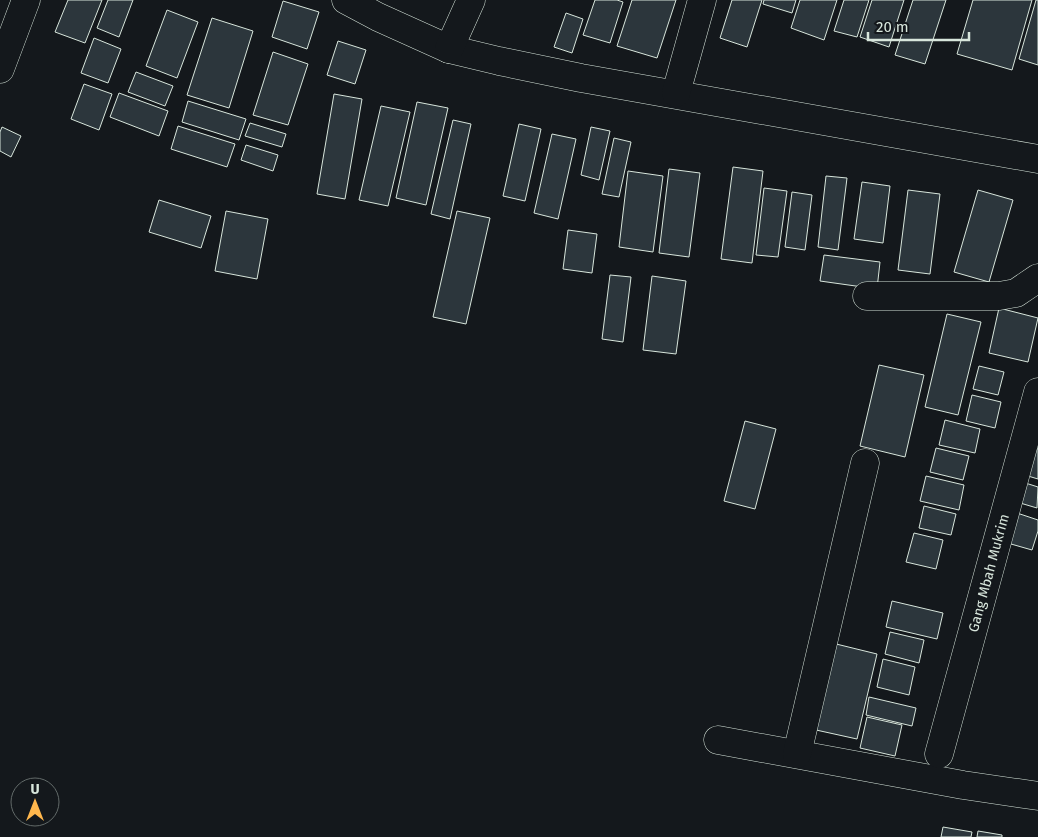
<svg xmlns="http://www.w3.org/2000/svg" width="1038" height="837" font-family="'Fira Sans',sans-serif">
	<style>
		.building { fill: #2c363c; stroke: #d8e6dc }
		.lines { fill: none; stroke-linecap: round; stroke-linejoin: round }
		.street-casing { stroke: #d8e6dc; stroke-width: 29 }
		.street { stroke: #14181c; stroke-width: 28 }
		.labels { text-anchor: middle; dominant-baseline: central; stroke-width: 4; stroke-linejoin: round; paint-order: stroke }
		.street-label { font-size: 14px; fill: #d8e6dc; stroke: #14181c }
	</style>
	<rect width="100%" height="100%" fill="#14181c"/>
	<!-- building -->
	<g class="building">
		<path d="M68,0H102L85,43L55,32Z"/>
		<path d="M108,0H133L119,37L97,28Z"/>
		<path d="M595,0H617L623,2L610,43L583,35Z"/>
		<path d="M632,0H676L657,58L617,46Z"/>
		<path d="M732,0H762L747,47L720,38Z"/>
		<path d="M764,0H796L792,13L763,4Z"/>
		<path d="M800,0H837L824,40L791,28Z"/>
		<path d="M844,0H869L857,37L834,31Z"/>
		<path d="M872,0H904L889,47L860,37Z"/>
		<path d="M913,0H946L925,64L895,55Z"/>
		<path d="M973,0H1032L1012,70L957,54Z"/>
		<path d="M1036,0H1038V65L1019,59Z"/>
		<path d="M283,1L319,12L307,49L272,37Z"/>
		<path d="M167,10L198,22L177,78L146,66Z"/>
		<path d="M566,13L583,19L572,53L554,47Z"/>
		<path d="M212,18L253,31L229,108L187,95Z"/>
		<path d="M94,38L121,49L108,83L81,73Z"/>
		<path d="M338,41L366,50L355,84L327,75Z"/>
		<path d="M273,52L308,64L288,125L253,115Z"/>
		<path d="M136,72L173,86L165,106L128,92Z"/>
		<path d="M84,84L112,94L99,130L71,119Z"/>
		<path d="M119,93L168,111L159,136L110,117Z"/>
		<path d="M334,94L362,99L345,199L317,194Z"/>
		<path d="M188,101L246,119L239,140L182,122Z"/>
		<path d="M417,102L448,108L426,205L396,198Z"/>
		<path d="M381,106L410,112L388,206L359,200Z"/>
		<path d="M453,120L471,124L450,219L431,214Z"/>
		<path d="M250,123L286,134L282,147L245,136Z"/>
		<path d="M519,124L541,129L525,201L503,196Z"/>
		<path d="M178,126L235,144L227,167L171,149Z"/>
		<path d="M2,127L21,136L11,157L0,151V132Z"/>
		<path d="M591,127L610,131L599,180L581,175Z"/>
		<path d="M552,134L576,139L558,219L534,213Z"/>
		<path d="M614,138L631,142L619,197L602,194Z"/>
		<path d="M246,145L278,155L273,171L241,160Z"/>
		<path d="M733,167L763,171L752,263L721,259Z"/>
		<path d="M669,169L700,173L689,257L659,253Z"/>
		<path d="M628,171L663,176L653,252L619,247Z"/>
		<path d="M826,176L847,178L838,250L818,247Z"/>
		<path d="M862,182L890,186L883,243L854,239Z"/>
		<path d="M764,188L787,191L778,257L756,255Z"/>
		<path d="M908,190L940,194L930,274L898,270Z"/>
		<path d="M978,190L1013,200L989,282L954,272Z"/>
		<path d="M792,192L812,195L805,250L785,247Z"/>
		<path d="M159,200L211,216L201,248L149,232Z"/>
		<path d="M226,211L268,219L257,279L215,271Z"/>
		<path d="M457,211L490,218L466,324L433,317Z"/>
		<path d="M568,230L597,234L592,273L563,269Z"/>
		<path d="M824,255L880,262L877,289L820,281Z"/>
		<path d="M610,275L631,277L623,342L602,339Z"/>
		<path d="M652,276L686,281L676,354L643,350Z"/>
		<path d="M999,308L1038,318L1028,362L989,353Z"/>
		<path d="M947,314L981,322L958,415L925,407Z"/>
		<path d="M879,365L924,375L905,457L860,446Z"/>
		<path d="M979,366L1004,372L998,395L973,389Z"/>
		<path d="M972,395L1001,402L995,428L966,421Z"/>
		<path d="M945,420L980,429L975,453L939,445Z"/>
		<path d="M745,421L776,429L755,509L724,501Z"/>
		<path d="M1027,445L1038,449V479L1018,473Z"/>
		<path d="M936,448L969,456L963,480L930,472Z"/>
		<path d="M926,476L964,485L959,510L920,501Z"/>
		<path d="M1016,480L1038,487L1037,508L1010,500Z"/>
		<path d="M924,506L956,514L951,535L919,528Z"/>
		<path d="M1014,512L1038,520V531L1032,550L1004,542Z"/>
		<path d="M914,533L943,540L936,569L906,562Z"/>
		<path d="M892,601L943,613L937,639L886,627Z"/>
		<path d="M890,632L924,640L919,663L885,654Z"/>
		<path d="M828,642L877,654L857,739L807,728Z"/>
		<path d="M883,659L915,667L909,695L877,687Z"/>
		<path d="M869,697L916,708L912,726L866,715Z"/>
		<path d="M867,717L902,725L895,756L860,748Z"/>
		<path d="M943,827L972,832L971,837H941Z"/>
		<path d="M978,831L1002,835V837H977Z"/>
	</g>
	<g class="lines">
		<!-- street casing -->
		<g class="street-casing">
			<g id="street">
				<path d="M346,0L378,17L449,49L499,61L581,78L1038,159"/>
				<path d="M449,49L471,0"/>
				<path d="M0,69L26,0"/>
				<path d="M676,93L702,0"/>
				<path d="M867,296H999L1016,293L1038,278"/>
				<path d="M718,740L963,785L1038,796"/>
				<path d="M797,754L865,463"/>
				<path d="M939,754L1038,392"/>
			</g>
		</g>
		<!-- street -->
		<use href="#street" class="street"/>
	</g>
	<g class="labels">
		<!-- street labels -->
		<g class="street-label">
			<text transform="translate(989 573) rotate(-75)">Gang Mbah Mukrim</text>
		</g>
	</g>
	<!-- north arrow -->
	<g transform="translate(35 802)"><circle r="24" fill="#14181c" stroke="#626a69"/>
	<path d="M0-4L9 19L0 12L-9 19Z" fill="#ffb74d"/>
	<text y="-8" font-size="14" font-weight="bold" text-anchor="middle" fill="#d8e6dc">U</text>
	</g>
	<!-- scale -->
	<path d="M868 32v8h101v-8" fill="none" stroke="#d8e6dc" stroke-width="2.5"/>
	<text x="876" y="32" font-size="15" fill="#d8e6dc" stroke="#14181c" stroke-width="4" paint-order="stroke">20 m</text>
</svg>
